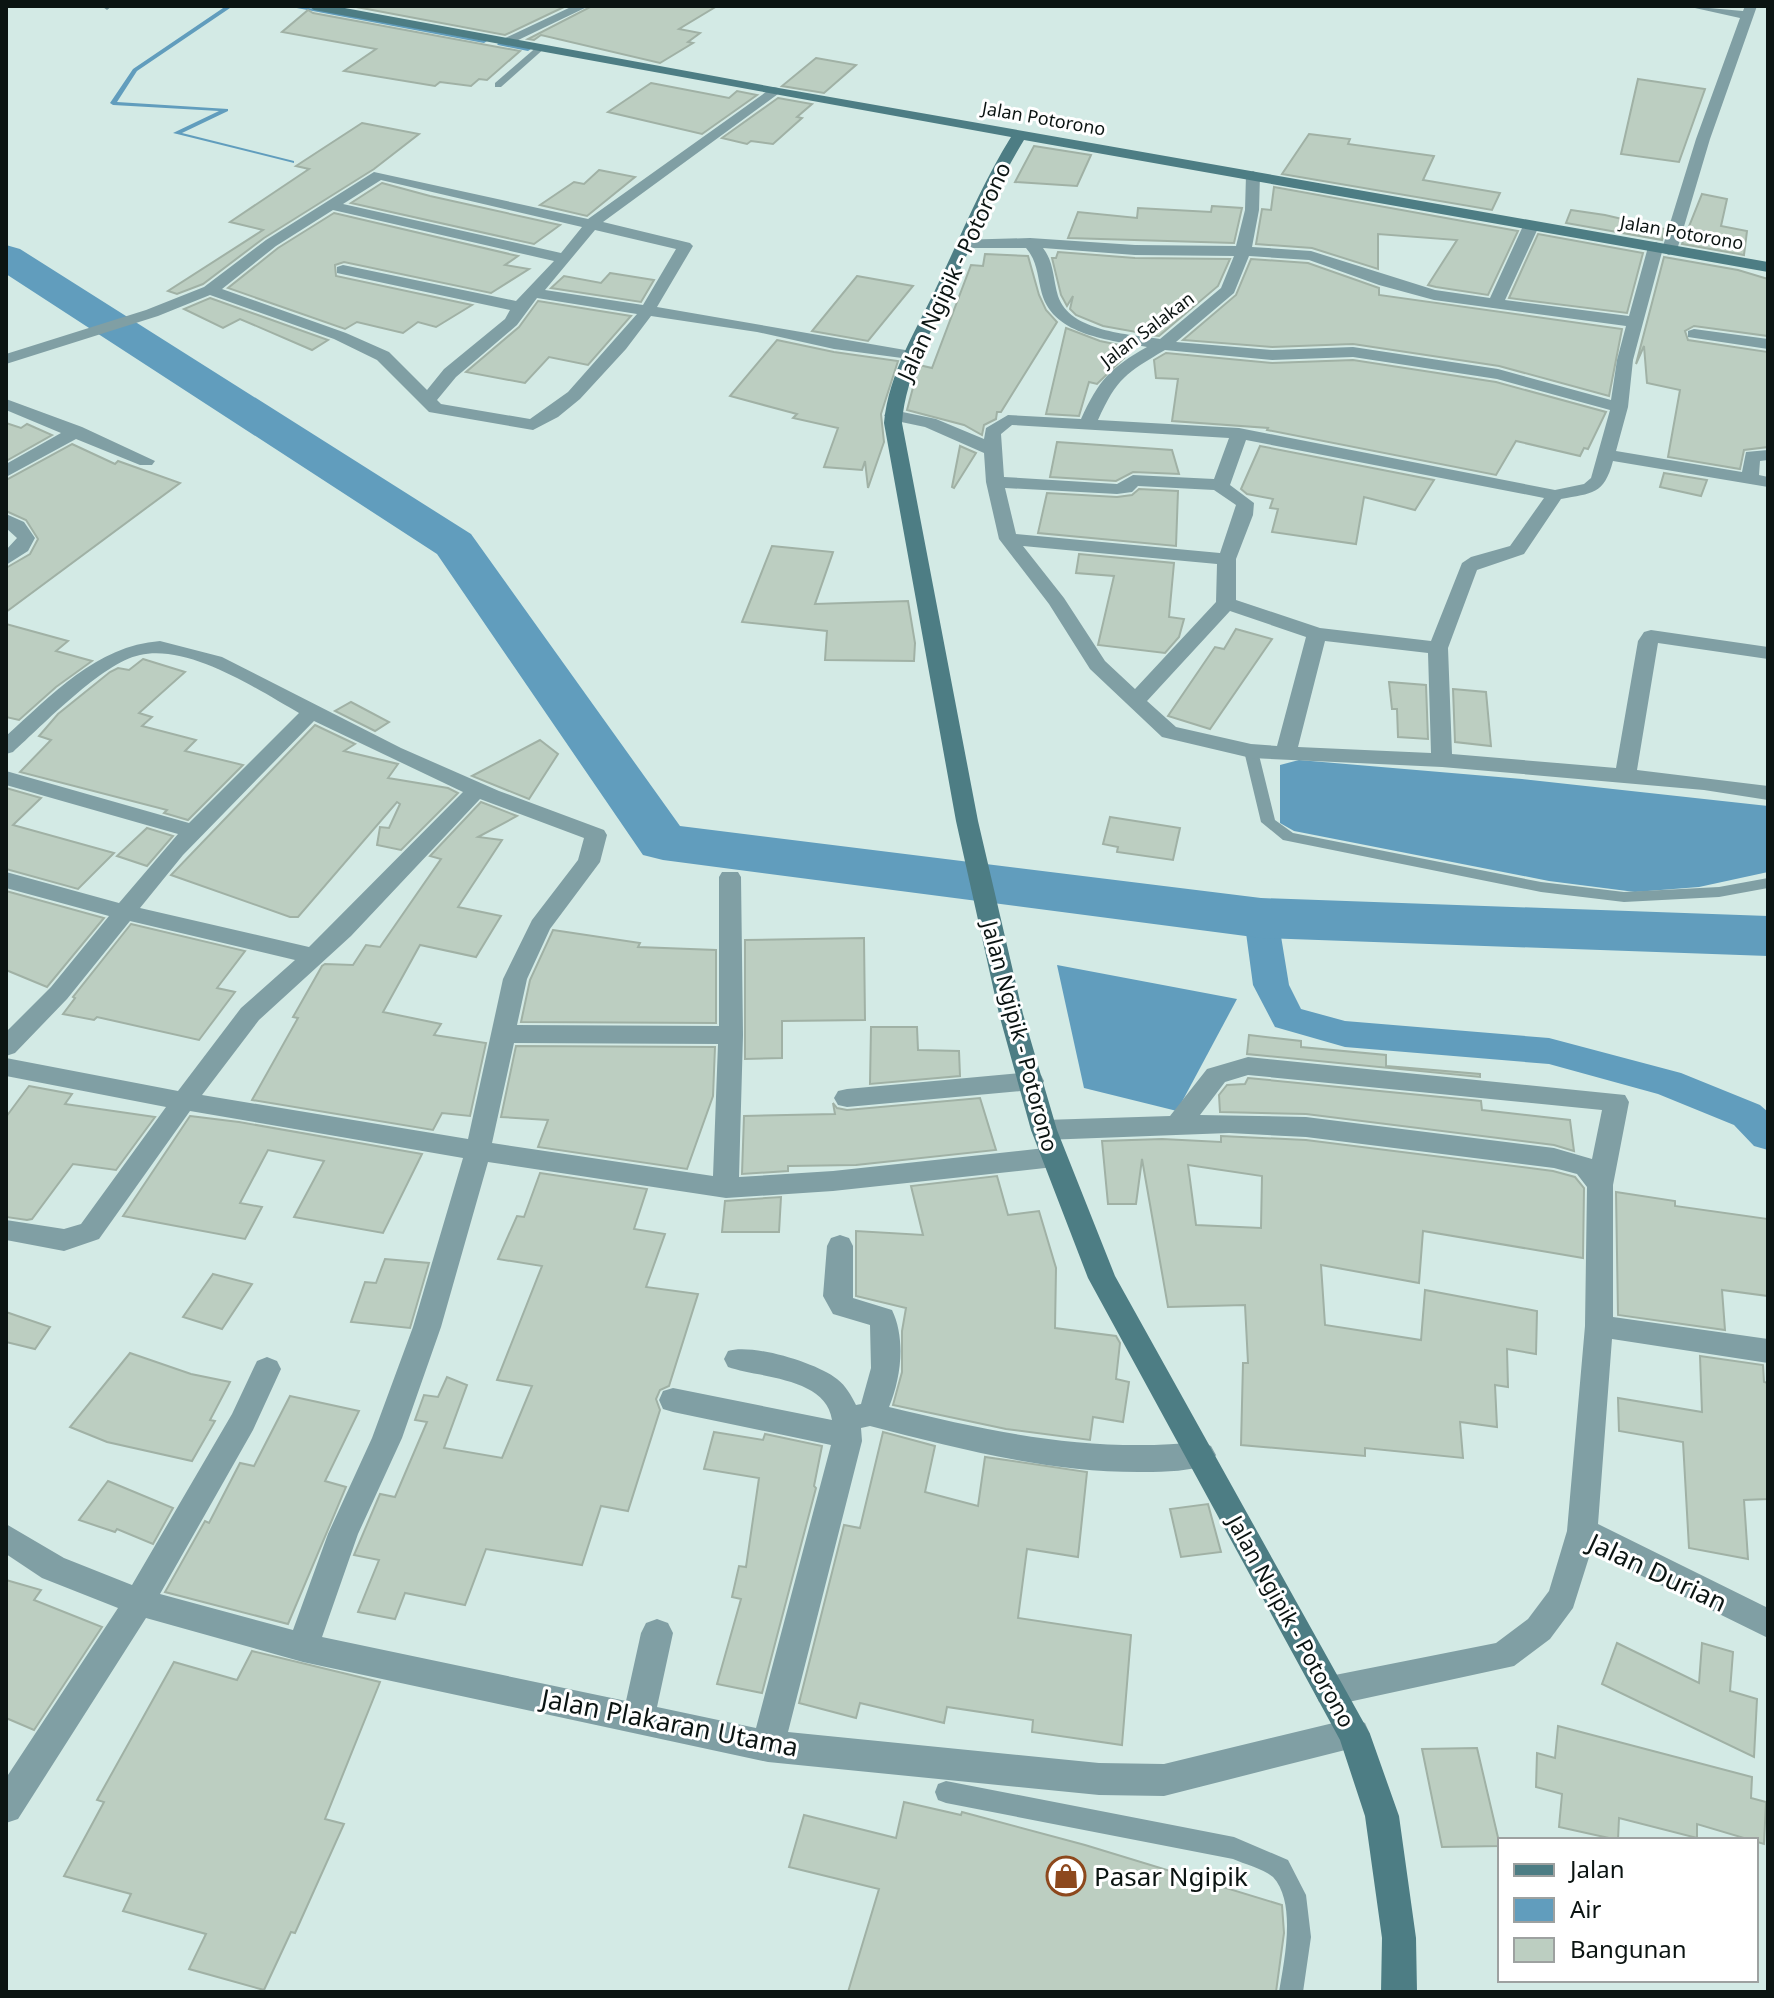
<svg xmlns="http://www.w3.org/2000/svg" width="1774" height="1998" font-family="'Noto Sans',sans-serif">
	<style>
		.water { fill: #619dbd }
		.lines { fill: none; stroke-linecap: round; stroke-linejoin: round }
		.stream { fill: #619dbd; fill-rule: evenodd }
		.canal { fill: #619dbd; fill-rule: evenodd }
		.river { fill: #619dbd; fill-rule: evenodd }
		.building { fill: #bccec1; stroke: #a0b1a5; stroke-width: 2; fill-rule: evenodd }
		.lane { fill: #809fa4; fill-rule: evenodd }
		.street { fill: #809fa4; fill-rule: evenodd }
		.secondary { fill: #4d7d84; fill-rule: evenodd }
		.labels { text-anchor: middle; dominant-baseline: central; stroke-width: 6; stroke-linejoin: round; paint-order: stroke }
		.far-street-label { font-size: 18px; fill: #0b1412; stroke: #fff }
		.street-label { font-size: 22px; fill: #0b1412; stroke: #fff }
		.near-street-label { font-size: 26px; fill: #0b1412; stroke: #fff }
		.near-poi-label { font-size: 26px; fill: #0b1412; stroke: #fff; text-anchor: start }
	</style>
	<rect width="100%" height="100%" fill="#d3eae5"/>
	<!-- water -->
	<g class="water">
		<path d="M1299,760L1522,779L1768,806V872L1699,887L1635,892L1549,881L1294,831L1280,823V765Z"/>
		<path d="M1057,965L1237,999L1177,1111L1084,1088Z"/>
	</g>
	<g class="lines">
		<!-- stream -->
		<g class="stream">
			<path d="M226,6H233L137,71L117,102L228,109V111L182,133L294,161V163L173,133L219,111L113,105L110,103L133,69Z"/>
			<path d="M286,6H298L487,41L484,43Z"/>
			<path d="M500,42L528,47L531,49L528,51L498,45L497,44Z"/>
		</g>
		<!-- canal -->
		<path class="canal" d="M1261,906L1273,910L1278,918L1289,985L1301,1009L1345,1021L1549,1038L1681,1073L1760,1105L1768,1112V1150L1754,1146L1734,1125L1658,1094L1549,1064L1345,1047L1275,1027L1253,985L1244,918L1249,910Z"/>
		<!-- river -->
		<path class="river" d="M6,245L20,249L471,534L680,826L1261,898L1768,916V956L1261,938L663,860L643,855L437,554L6,274Z"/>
	</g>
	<!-- building -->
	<g class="building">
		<path d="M351,6H566L505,35Z"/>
		<path d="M592,6H717L679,29L700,33L688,42L693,43L660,63L541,35L534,40L528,39Z"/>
		<path d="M308,10L313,13L520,51L487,80L479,79L471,86L440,82L435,86L344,71L376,49L282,32Z"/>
		<path d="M816,58L856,65L824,93L782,86Z"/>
		<path d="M1638,79L1705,89L1679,162L1621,154Z"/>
		<path d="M651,83L729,98L737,91L757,95L702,134L608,112Z"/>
		<path d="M778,98L812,104L797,117L802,118L773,144L751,141L747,144L722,138Z"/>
		<path d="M362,123L419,134L374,169L264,238L203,284L177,294L168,291L263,230L230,222L309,169L296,166Z"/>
		<path d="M1309,134L1350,139L1348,144L1434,156L1423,180L1500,193L1492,210L1282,174Z"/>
		<path d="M1034,146L1091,155L1077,186L1015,182Z"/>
		<path d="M599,170L635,177L587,216L540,205L574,182L584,184Z"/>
		<path d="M382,183L430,196L560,225L534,244L351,203Z"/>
		<path d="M1274,187L1518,231L1488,295L1436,287L1428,285L1457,240L1378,234V269L1312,248L1256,244L1262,209L1271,210Z"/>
		<path d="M1702,194L1727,199L1721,226L1747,231L1744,255L1682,244Z"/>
		<path d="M1212,206L1242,208L1234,243L1068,238L1078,212L1137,218L1138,208L1211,212Z"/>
		<path d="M1571,210L1605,215L1665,229L1662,240L1566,223Z"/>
		<path d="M334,213L518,256L505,265L529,269L491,293L344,262L335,265L336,276L472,305L436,327L418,322L403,333L357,322L345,329L228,288L278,248Z"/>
		<path d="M1538,234L1643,253L1627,313L1509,298Z"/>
		<path d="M1058,252L1135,258L1230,259L1218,286L1159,336L1151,335L1150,330L1147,334L1103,326L1076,315L1070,309L1073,296L1067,306L1061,295L1052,258H1056Z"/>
		<path d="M985,254L1028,256L1039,295L1046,310L1057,322L1001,412H997L996,419L984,425L982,435L964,425L907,410L919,365L932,368L971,265L983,266Z"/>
		<path d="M1664,257L1738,270L1768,279V336L1694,326L1685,331L1688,340L1768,352V447L1744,450L1740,469L1668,457L1680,390L1647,383L1644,346L1636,364Z"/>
		<path d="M1251,259L1308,263L1379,288V295L1622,329L1609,396L1499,366L1353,344L1272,347L1183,340L1236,295Z"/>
		<path d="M610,273L654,280L641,302L551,288L564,276L601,283Z"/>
		<path d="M857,276L913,286L868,341L812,331Z"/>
		<path d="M210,298L328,340L312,350L240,319L223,328L184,309Z"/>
		<path d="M538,301L631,316L588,365L549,357L525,383L466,372L519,327Z"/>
		<path d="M1066,328L1100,341L1134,348L1097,384L1089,382L1079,416L1046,414Z"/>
		<path d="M777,340L834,352L898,361L881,414L884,442L868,488L865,461L862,470L824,467L838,428L793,418L797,414L730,396Z"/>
		<path d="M1166,353L1272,363L1353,360L1496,382L1606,412L1588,449L1584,448L1580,456L1516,441L1496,475L1267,430L1268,428L1172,421L1178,379L1156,378L1154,360Z"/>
		<path d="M6,423L21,428L27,424L52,435L6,461Z"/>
		<path d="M1057,442L1172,450L1179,474L1133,472L1116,481L1050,477Z"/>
		<path d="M72,444L115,464L118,461L180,483L6,612V568L30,554L38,539L26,520L6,511V480Z"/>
		<path d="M960,446L976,453L954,488L952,487Z"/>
		<path d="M1260,446L1434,480L1415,510L1364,497L1356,544L1272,532L1278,509L1270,508L1273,499L1247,494L1241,489Z"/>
		<path d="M1664,473L1707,480L1701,496L1660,487Z"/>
		<path d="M1139,489L1178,491L1176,546L1038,533L1047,493L1117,497L1132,495Z"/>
		<path d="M772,546L833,552L815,604L908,601L915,643L914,661L825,660L827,631L742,622Z"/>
		<path d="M1079,554L1174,563L1169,617L1184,619L1179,637L1165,653L1098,645L1114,576L1076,573Z"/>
		<path d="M6,624L68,641L56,651L92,661L56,687L19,720L6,717Z"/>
		<path d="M1236,629L1272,639L1210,729L1168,716L1215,647L1224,649Z"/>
		<path d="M143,659L185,672L139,713L152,717L142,726L196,740L185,751L243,765L188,820L164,813L167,810L20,772L51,740L39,736L58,714L110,672L118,668L129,670Z"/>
		<path d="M1389,682L1426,685L1428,739L1398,737L1397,709H1392Z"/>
		<path d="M1453,689L1486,692L1491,746L1455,742Z"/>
		<path d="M351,702L389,722L375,731L335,711Z"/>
		<path d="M315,725L355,744L344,751L398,764L388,778L448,788L458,793L401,850L377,845L380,827L389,828L400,804L397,802L298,917H290L171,875Z"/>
		<path d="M540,740L558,754L529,799L472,776Z"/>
		<path d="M6,788L41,798L13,825L114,853L78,889L6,869Z"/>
		<path d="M481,802L517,816L478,837L502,840L458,907L501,916L476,957L420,945L383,1012L441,1024L434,1035L486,1043L470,1116L442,1113L433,1130L252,1100L298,1018L293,1017L322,966L325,964L353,965L366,945L380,947L441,859L430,856Z"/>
		<path d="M1110,817L1180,828L1173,860L1117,852L1118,847L1103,844Z"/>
		<path d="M147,828L173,836L147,866L117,856Z"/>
		<path d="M6,891L104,918L47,987L6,970Z"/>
		<path d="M131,924L245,951L217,988L235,992L199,1040L97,1017L94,1020L63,1014L75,998L73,997Z"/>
		<path d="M553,930L640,943L638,947L716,950V1023L521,1022L530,980Z"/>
		<path d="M864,938L865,1020L782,1021V1058L745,1059V940Z"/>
		<path d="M871,1027H917L918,1050L959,1051L960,1076L870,1084Z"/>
		<path d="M1249,1035L1301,1041V1047L1386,1055V1066L1480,1074V1077L1247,1054Z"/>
		<path d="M516,1046L715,1047L713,1096L687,1169L538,1147L548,1120L501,1117Z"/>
		<path d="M1248,1078L1481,1101L1482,1110L1570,1120L1574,1151L1554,1145L1306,1114L1220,1112L1219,1095L1227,1085L1245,1084Z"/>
		<path d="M29,1086L72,1094L65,1104L155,1117L116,1170L73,1164L32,1219L27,1220L6,1217V1117Z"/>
		<path d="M980,1098L996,1150L856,1165L788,1166V1171L742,1174L744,1116L835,1114L833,1103L837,1108L847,1110Z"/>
		<path d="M190,1116L239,1122L422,1154L383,1233L294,1217L324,1161L268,1150L240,1203L262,1207L245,1239L123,1216Z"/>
		<path d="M1221,1136L1306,1140L1553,1171L1575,1177L1584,1188L1583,1258L1423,1231L1419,1283L1321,1265L1325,1325L1421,1340L1425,1290L1537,1311L1536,1354L1507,1349L1508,1387L1495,1385L1497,1427L1460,1422L1463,1458L1365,1448V1456L1241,1445L1243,1363H1248L1245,1305L1168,1307L1142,1159L1136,1204H1108L1102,1141L1162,1139L1221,1142ZM1188,1165L1262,1176L1261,1228L1196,1225Z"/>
		<path d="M540,1173L647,1189L634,1229L665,1234L646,1287L698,1294L669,1386L660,1390L656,1399L660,1410L628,1511L601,1506L582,1565L486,1549L465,1605L405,1593L395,1619L358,1612L379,1560L354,1555L380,1494L395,1497L427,1422L415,1420L424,1395L438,1397L447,1377L467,1385L444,1448L502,1458L532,1386L497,1380L542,1266L498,1259L517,1216L524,1217Z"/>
		<path d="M997,1176L1008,1215L1039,1211L1056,1268L1055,1328L1116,1336L1120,1343L1116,1379L1129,1382L1123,1422L1093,1417L1090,1440L1006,1429L893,1405L902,1372V1331L906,1308L856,1296V1231L923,1235L911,1186Z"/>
		<path d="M1616,1192L1675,1201V1206L1768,1219V1296L1722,1290L1725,1330L1618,1315Z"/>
		<path d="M781,1197L779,1232H722L725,1201Z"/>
		<path d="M385,1259L429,1263L410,1328L351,1322L365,1282L376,1283Z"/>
		<path d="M213,1274L252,1284L222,1329L183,1317Z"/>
		<path d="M6,1312L50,1327L35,1349L6,1342Z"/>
		<path d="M130,1353L191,1374L230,1382L210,1420L215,1421L192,1461L107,1442L70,1427Z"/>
		<path d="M1700,1356L1763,1365L1764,1382L1768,1383V1499L1744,1500L1748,1559L1689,1548L1683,1442L1619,1431L1618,1398L1702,1412Z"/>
		<path d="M290,1396L359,1411L325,1481L346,1487L288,1624L165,1592L205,1521L209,1523L240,1463L254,1466Z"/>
		<path d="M714,1432L763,1440L765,1434L822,1446L814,1486L816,1488L762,1693L717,1684L741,1599L732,1597L739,1566L746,1567L759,1478L704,1469Z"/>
		<path d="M883,1432L935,1446L925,1492L978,1506L985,1457L1087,1472L1078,1557L1027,1549L1018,1618L1131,1635L1122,1745L1032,1732L1033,1720L947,1707L944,1723L860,1703L856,1718L799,1703L844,1525L860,1528Z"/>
		<path d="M108,1481L173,1508L153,1544L117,1529L115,1532L79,1520Z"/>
		<path d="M1208,1504L1221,1552L1181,1557L1170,1509Z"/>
		<path d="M6,1580L41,1590L34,1600L102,1627L34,1730L6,1718Z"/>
		<path d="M1617,1643L1699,1683L1702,1643L1733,1652L1730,1691L1757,1699L1754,1757L1602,1684Z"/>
		<path d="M252,1651L380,1682L325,1819L344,1824L295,1933L291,1932L264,1990L189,1969L206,1934L123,1911L131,1894L64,1876L104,1802L97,1800L174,1662L237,1680Z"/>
		<path d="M1558,1726L1752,1777L1751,1798L1766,1802L1764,1844L1697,1824V1838L1619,1818L1618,1840L1559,1827L1562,1794L1536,1787L1537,1753L1555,1758Z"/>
		<path d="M1477,1748L1500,1846L1442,1847L1422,1749Z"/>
		<path d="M904,1802L961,1815L962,1812L1085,1845L1282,1905L1284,1933L1276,1992H848L879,1889L789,1867L804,1815L896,1838Z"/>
	</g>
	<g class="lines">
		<!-- lane -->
		<g class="lane">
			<path d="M112,6L107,10L103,7V6Z"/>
			<path d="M539,45L546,47L501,87H495V83Z"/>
			<path d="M1251,747L1258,751L1275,820L1293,833L1541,882L1624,892L1719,887L1768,878V888L1719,897L1624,902L1541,892L1283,840L1261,822L1244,751Z"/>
			<path d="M946,1781L1234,1837L1288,1860L1306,1895L1311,1937L1303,1992H1279C1284,1961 1297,1903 1273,1877C1264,1869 1244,1864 1233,1859L946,1803L938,1800L935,1792L938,1784Z"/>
		</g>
		<!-- street -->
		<g class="street">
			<path d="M573,6H589L512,43L501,40Z"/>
			<path d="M1686,6L1743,11L1745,6H1757L1710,139L1677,250L1669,255L1662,252L1633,360L1628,407L1616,451L1742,472L1746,452L1768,450V460L1760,461L1759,475L1768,477V487L1613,461C1604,495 1592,493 1561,499L1524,554L1477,570L1448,648L1452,754L1616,768L1638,641L1644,632L1651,630L1768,647V659L1658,643L1637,770L1768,786V800L1704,790L1442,767L1251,758L1162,737L1090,669L1049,604L999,539L986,482L984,453L925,427L887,419L884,415L893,410L936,419L984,439L986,428L1008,415L1081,419C1099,380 1110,368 1147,347C1111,340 1054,336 1042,294C1037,276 1038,262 1026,248H963L958,246V240L1030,238L1135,245L1236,246L1245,210L1246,175L1253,171L1260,175L1259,210L1252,247L1311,251L1435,290L1490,298L1523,226L1531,221L1539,226L1505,300L1629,316L1648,247L1656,242L1663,246L1696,139L1740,18ZM1043,248L1135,255L1234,256L1221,288L1160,339C1129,334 1070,332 1058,296C1053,279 1054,262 1043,248ZM1249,256L1309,260L1379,285L1434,300L1626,326L1617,360L1611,400L1498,369L1353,347L1272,350L1176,342L1234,293ZM1165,350L1272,360L1353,357L1497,379L1610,410L1591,478L1584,484L1555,490L1239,428L1098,420C1117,378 1126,373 1165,350ZM1012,425L1229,438L1214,479L1133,475L1117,484L1004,477L1001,434ZM1246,440L1544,498L1510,546L1471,557L1462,563L1431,641L1320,628L1236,600V559L1253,515L1254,503L1230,485ZM1138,486L1214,490L1236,505L1220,553L1016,534L1005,488L1117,494L1132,492ZM1023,546L1217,564L1216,602L1135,689L1105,661L1064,598ZM1230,611L1306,637L1277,746L1251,744L1176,727L1147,701ZM1325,641L1428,653L1431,753L1298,747Z"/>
			<path d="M773,87L778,88V94L603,222L690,243L693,246L657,307L911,351L917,352L919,356L917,360L834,349L757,332L651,316L626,349L580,399L558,417L533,430L429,412L377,360L334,339L210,295L158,316L6,364V354L146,310L204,287L266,240L374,172L588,219ZM381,180L582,227L561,253L343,204ZM333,210L554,261L516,301L343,265L337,267V273L510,310L505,319L444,369L427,390L389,352L346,333L222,289L276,246ZM595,230L676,249L643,305L545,290ZM537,298L637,314L568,392L530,419L441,404L437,400L456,377L517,325Z"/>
			<path d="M1694,329L1768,339V349L1688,337V331Z"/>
			<path d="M6,399L82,427L155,461L152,465H140L76,439L6,477V464L61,433L6,410Z"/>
			<path d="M6,514L24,522L35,538L28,551L6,565V550L17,538L6,528Z"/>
			<path d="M160,641L222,657L401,748L499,791L604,830L607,835L600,862L550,929L527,979L517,1025L719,1026V877L722,872H738L741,877L743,1035L739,1177L833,1171L1054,1147L1063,1150L1067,1157L1063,1164L1054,1167L833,1191L726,1198L488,1162L441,1327L402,1438L358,1534L322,1637L626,1701L641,1633L646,1623L657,1619L668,1623L673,1633L657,1707L756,1728L831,1445L673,1412L663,1409L659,1400L663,1391L673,1388L832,1420C826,1377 759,1378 728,1367L724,1359L728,1351C752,1343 817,1363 837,1379C846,1386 851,1395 856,1405L861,1404L871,1368L870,1325L833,1314L823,1296L827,1246L831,1238L840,1235L849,1238L853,1246V1298L892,1310C906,1339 901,1378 889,1407C996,1433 1091,1453 1201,1442L1211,1446L1216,1455L1211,1464C1191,1471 1166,1472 1144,1472C1050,1473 960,1449 870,1426L861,1428L862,1441L788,1732L1099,1763L1164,1764L1354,1718L1365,1723L1370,1734L1365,1745L1164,1796L1099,1795L768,1762L303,1662L146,1618L18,1819L6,1823V1778L118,1608L42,1578L6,1554V1524L64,1558L132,1585L232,1414L257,1361L267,1357L277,1361L281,1369L253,1430L160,1594L293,1630L328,1534L372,1438L413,1327L463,1158L190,1111L99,1239L64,1251L6,1240V1220L64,1229L81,1224L166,1107L6,1076V1058L178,1091L241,1008L295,960L130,921L67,999L15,1053L6,1056V1032L51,987L109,916L6,888V872L119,903L178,834L6,785V771L189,823L299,713C257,689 189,644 140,655C102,663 43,725 13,752L6,754V736C52,695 96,646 160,641ZM314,721L463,792L309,947L140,908L183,855ZM480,799L584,838L578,860L532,920L503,979L468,1139L202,1095L259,1020L351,936ZM514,1043L718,1044L713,1176L492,1143Z"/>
			<path d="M1248,1057L1625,1095L1629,1102L1613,1185V1317L1768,1339V1363L1612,1339L1598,1524L1768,1608V1638L1591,1551L1573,1608L1550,1639L1514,1666L1330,1706L1319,1702L1314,1691L1319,1680L1330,1676L1496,1643L1528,1619L1549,1591L1567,1531L1585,1326L1587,1187L1577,1174L1554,1168L1306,1137L1229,1133L1044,1140L1035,1137L1031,1130L1035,1123L1044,1120L1170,1116L1207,1069ZM1248,1075L1602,1110L1592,1159L1554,1148L1306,1117L1200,1115L1225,1082Z"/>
			<path d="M1032,1072L1041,1075L1044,1081L1041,1087L1032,1090L847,1107L838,1105L834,1098L838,1091L847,1089Z"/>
		</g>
		<!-- secondary -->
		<path class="secondary" d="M308,6H334L773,87L1768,262V272L1024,140C996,186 976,236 953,285C933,330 906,372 902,423L978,821L1023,1014L1057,1130L1115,1276L1370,1734L1399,1816L1416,1938L1417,1992H1381L1382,1938L1365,1816L1340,1740L1088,1278L1031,1130L999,1014L956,821L884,423C889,372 916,331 937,286C961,236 981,185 1011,137L314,10Z"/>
	</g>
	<!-- icons -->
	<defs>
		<g id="shop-ring" transform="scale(2)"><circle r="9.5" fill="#fff" stroke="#8d481d" stroke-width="1.5"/><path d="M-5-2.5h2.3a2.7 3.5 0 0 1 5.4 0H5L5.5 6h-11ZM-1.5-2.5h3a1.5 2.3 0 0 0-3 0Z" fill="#8d481d"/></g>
	</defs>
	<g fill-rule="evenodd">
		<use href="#shop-ring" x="1066" y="1876"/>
	</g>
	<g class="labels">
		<!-- far-street labels -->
		<g class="far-street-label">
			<text transform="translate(1044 118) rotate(10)">Jalan Potorono</text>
			<text transform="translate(1682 232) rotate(10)">Jalan Potorono</text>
			<text transform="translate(1147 329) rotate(-37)">Jalan Salakan</text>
		</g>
		<!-- street labels -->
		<g class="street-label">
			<text transform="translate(953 271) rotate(-65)">Jalan Ngipik - Potorono</text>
			<text transform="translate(1021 1036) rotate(75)">Jalan Ngipik - Potorono</text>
			<text transform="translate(1292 1621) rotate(61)">Jalan Ngipik - Potorono</text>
		</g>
		<!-- near-street labels -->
		<g class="near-street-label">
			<text transform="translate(1658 1572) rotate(25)">Jalan Durian</text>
			<text transform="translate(670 1722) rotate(11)">Jalan Plakaran Utama</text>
		</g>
		<!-- near-poi labels -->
		<g class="near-poi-label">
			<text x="1094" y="1876">Pasar Ngipik</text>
		</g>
	</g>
	<!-- border -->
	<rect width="1774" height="1998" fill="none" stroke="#0b1412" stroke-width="16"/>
	<!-- legend -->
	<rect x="1498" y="1838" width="260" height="144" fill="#ffffff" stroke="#9da1a0" stroke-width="2"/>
	<rect x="1514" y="1864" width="40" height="12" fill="#4d7d84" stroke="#9da1a0" stroke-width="2"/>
	<text x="1570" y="1878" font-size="24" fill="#0b1412">Jalan</text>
	<rect x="1514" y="1898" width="40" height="24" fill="#619dbd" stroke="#9da1a0" stroke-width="2"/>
	<text x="1570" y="1918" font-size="24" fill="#0b1412">Air</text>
	<rect x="1514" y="1938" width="40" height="24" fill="#bccec1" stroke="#9da1a0" stroke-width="2"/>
	<text x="1570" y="1958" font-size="24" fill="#0b1412">Bangunan</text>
</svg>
